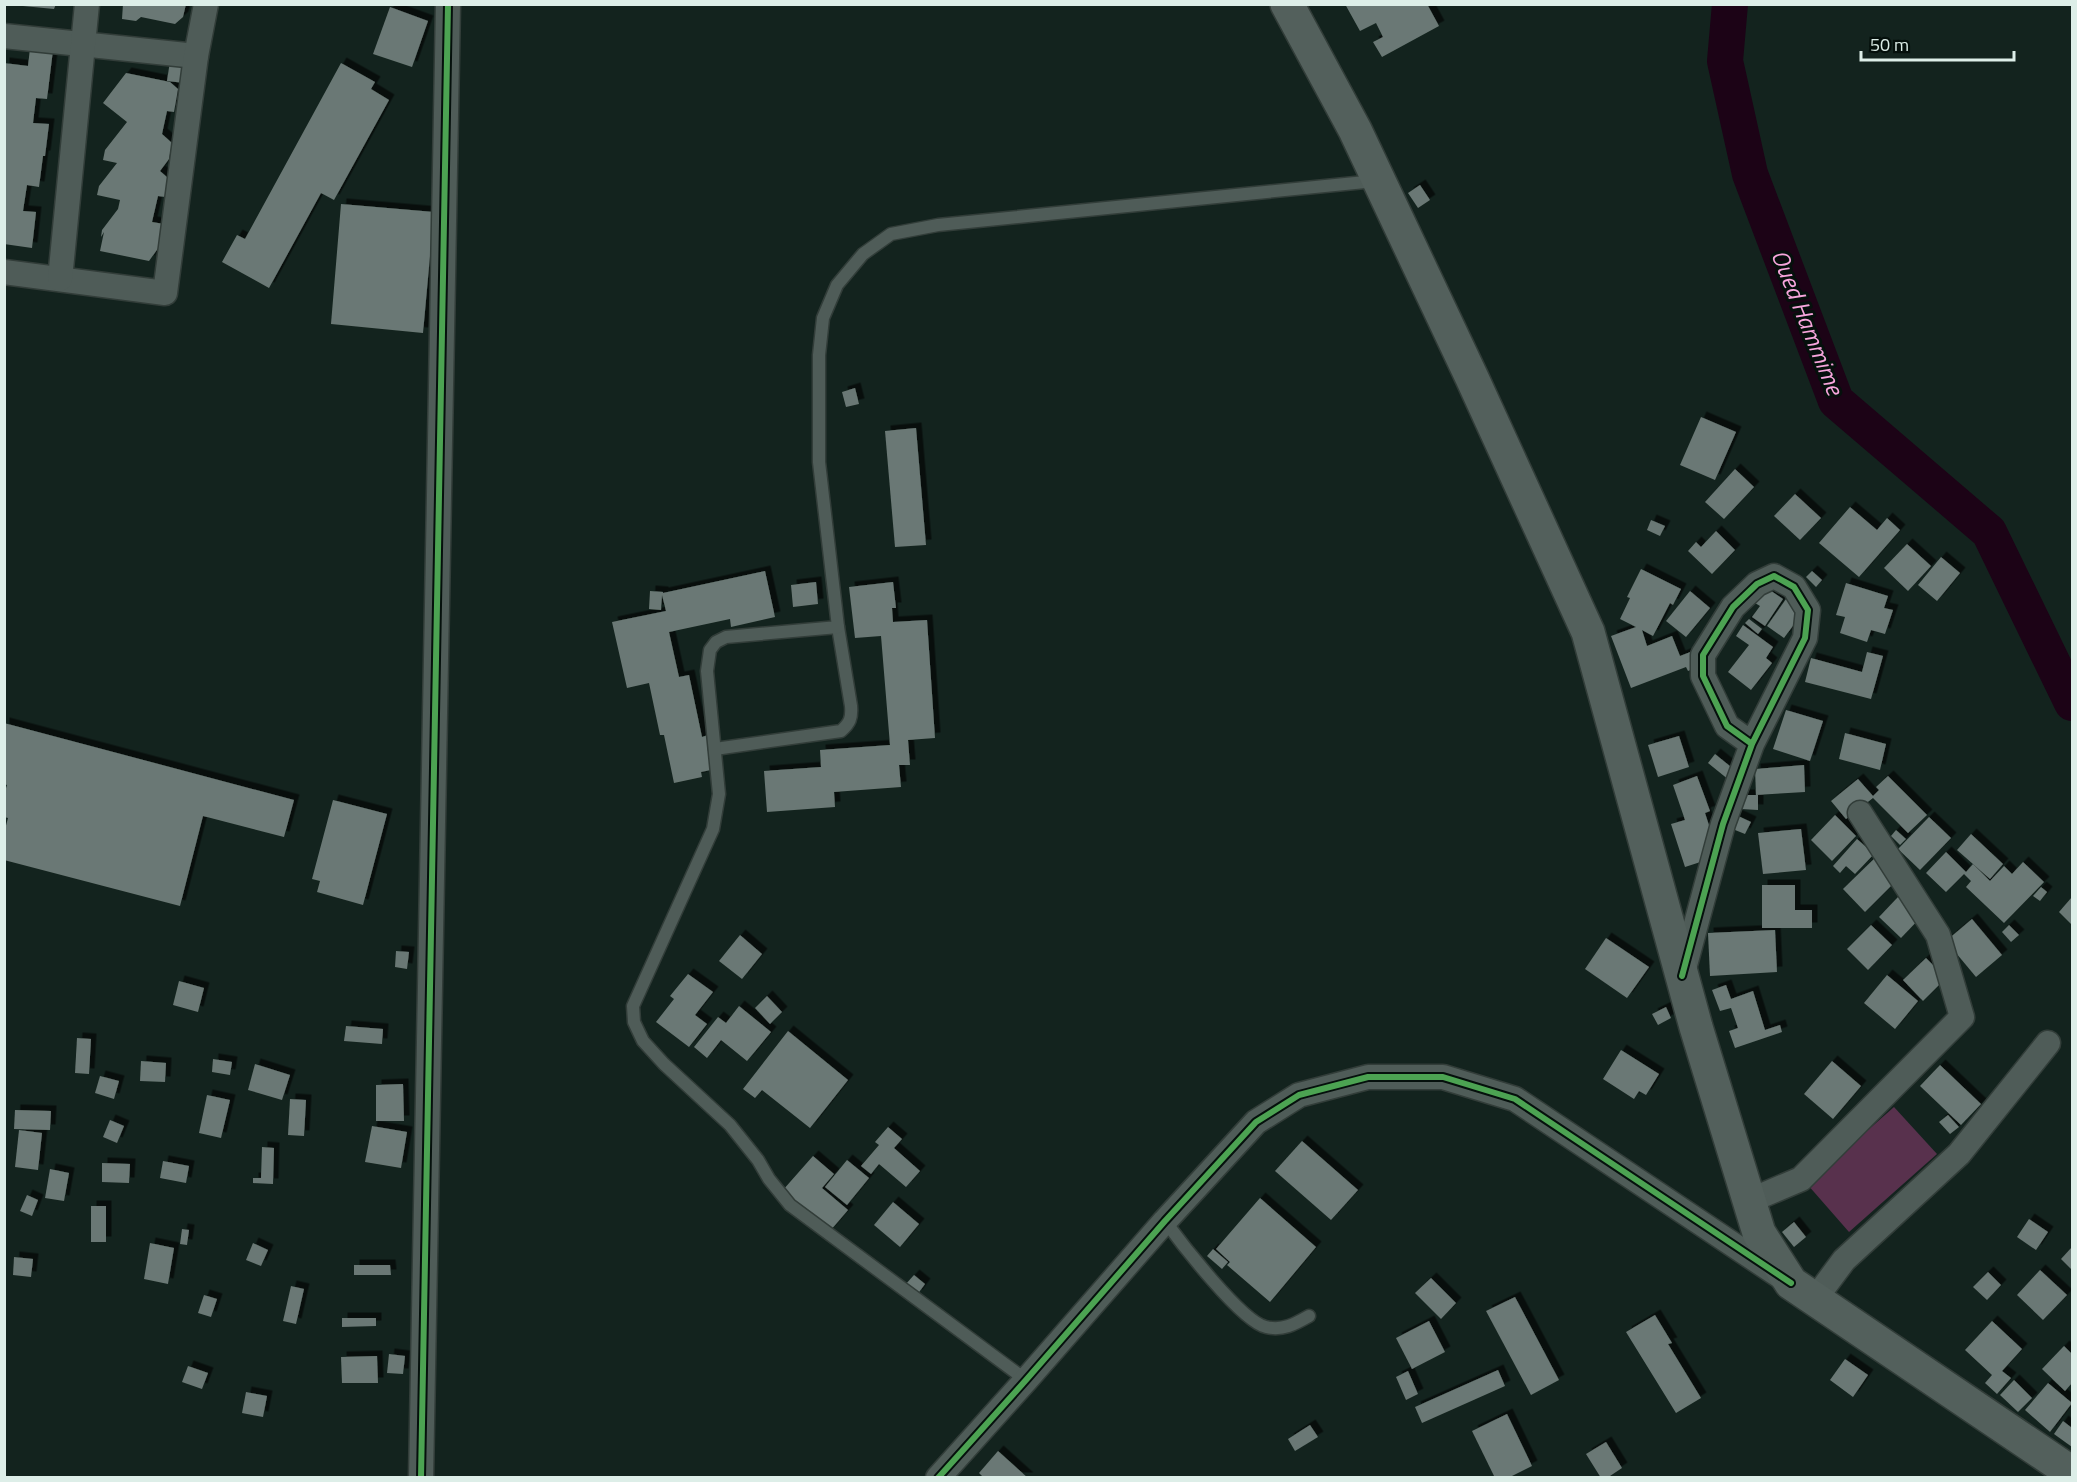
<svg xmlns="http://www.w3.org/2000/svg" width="2077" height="1482" font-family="'Titillium Web',sans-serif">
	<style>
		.green { fill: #58314d }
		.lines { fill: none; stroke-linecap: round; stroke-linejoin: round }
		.river { stroke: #1c0316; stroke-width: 36 }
		.building { fill: #6a7874; filter: url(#shadow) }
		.lane-casing { stroke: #323d39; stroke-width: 15 }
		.street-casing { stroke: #323d39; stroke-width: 27 }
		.secondary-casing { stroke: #323d39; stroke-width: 36 }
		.lane { stroke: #4f5c58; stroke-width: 12 }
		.street { stroke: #4f5c58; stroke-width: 24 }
		.secondary { stroke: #53605c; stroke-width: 33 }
		.cycleway-casing { stroke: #05100c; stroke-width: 10 }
		.cycleway { stroke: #4ca352; stroke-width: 6 }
		.labels { text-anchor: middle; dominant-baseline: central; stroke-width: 6; stroke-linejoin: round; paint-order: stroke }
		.water-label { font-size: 24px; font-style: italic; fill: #f7a5dc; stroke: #05100c }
	</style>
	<defs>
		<filter id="shadow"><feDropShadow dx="5.5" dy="-5.5" stdDeviation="0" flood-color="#0009"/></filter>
	</defs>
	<rect width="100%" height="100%" fill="#13231e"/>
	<!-- green -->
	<path class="green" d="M1894,1107L1937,1154L1849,1232L1807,1184Z"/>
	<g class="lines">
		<!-- river -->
		<path class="river" d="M1730,4L1725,61L1750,174L1836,401L1989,532L2072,703"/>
	</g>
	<!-- building -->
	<g class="building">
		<path d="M23,4H56L54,9L23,6Z"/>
		<path d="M123,4H186L183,17L175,24L141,17L136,21L122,19Z"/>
		<path d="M1345,4H1427L1439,26L1382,57L1373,42L1383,37L1376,23L1360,31Z"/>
		<path d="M390,7L428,21L412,67L373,54Z"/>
		<path d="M30,48L53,50L47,99L36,98L33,123L49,124L45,156H43L39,187L27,185L23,211L36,212L32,248L4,244V63L28,66Z"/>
		<path d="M170,61L187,63L185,83L167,81Z"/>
		<path d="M341,63L375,82L371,89L389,100L334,200L321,193L269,288L222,262L237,235L245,239Z"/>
		<path d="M126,73L170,82L178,89L174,112L167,111L162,134L172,143L169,159L160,171L168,178L165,197L158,196L152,222L164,224L159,247L149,261L100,251L104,232L101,237L102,230L118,209L120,200L97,195L99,186L117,163L103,160L105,150L127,122L103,103Z"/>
		<path d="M1420,185L1430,200L1418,208L1408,193Z"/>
		<path d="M341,204L434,212L423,333L331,324Z"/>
		<path d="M855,388L859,404L846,407L842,392Z"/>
		<path d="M1701,417L1736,432L1715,480L1680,465Z"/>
		<path d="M916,428L926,545L895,547L885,431Z"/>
		<path d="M1735,469L1754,487L1724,519L1705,502Z"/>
		<path d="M1795,494L1821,518L1800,540L1774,516Z"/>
		<path d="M1850,507L1877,530L1887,518L1900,530L1859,577L1819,543Z"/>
		<path d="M1651,520L1665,526L1660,536L1647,530Z"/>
		<path d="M1716,531L1735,550L1712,574L1688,551L1696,542L1701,547Z"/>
		<path d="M1907,544L1931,566L1908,591L1884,568Z"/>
		<path d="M1941,557L1960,573L1937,601L1918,585Z"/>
		<path d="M1641,569L1681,589L1673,605L1670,603L1653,636L1642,630L1647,646L1672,636L1680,656L1698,649L1704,665L1688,671L1686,667L1631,688L1611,636L1636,627L1620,619L1630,598L1627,597Z"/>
		<path d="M765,571L775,617L731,627L730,619L669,632L679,677L689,675L702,737L708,735L716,769L701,772L702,777L674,783L664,735H660L649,683L627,688L612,622L666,611L662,595L661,610L649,609L650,591L663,592V593Z"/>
		<path d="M1812,571L1822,580L1816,587L1806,577Z"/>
		<path d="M816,582L818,604L793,607L791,585Z"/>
		<path d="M893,582L896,608H892L893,622L927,620L935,738L908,740L910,765H899L901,787L834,792L835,807L767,812L764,771L821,767L820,750L890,745L881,636L855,638L849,587Z"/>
		<path d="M1846,583L1888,596L1884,608L1893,610L1885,634L1871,630L1867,642L1840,633L1845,617L1836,615Z"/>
		<path d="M1761,584L1783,599L1765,626L1752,617L1760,606L1750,600Z"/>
		<path d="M1690,591L1710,608L1686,637L1666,621Z"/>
		<path d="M1786,599L1803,612L1784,638L1767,626Z"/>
		<path d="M1749,619L1762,629L1758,634L1745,623Z"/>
		<path d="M1743,625L1773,647L1766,658L1772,663L1751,690L1728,672L1749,645L1736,636Z"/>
		<path d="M1867,652L1883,656L1871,699L1805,682L1811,658L1862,672Z"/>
		<path d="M1786,710L1823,721L1810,761L1773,749Z"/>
		<path d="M4,723L294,800L284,837L203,816L180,906L4,860V833L8,818L4,817V794L7,785L4,784Z"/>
		<path d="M1845,733L1886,744L1880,770L1839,759Z"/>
		<path d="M1679,736L1689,767L1658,777L1648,745Z"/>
		<path d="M1715,754L1736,771L1729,780L1708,763Z"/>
		<path d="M1804,765L1805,792L1756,795L1755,769Z"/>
		<path d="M1697,776L1710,811L1705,813L1719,856L1685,867L1671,824L1685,820L1673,785Z"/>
		<path d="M1888,776L1927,815L1908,833L1873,798L1846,819L1831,801L1858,779L1873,796L1879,790L1876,787Z"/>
		<path d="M1740,795H1758V810L1741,809Z"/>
		<path d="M333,800L387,814L363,905L317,892L320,881L312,879Z"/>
		<path d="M1736,815L1751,822L1745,834L1730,828Z"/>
		<path d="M1835,815L1856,836L1832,861L1811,840Z"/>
		<path d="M1929,817L1951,838L1920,870L1898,849Z"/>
		<path d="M1801,829L1806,870L1763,874L1758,833Z"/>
		<path d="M1896,830L1906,839L1900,845L1891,836Z"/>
		<path d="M1971,834L2003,864L1990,879L1957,850Z"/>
		<path d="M1857,839L1874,854L1855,874L1846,866L1840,873L1833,866Z"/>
		<path d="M1946,852L1966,872L1973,864L1990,881L2004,866L2012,874L2023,862L2044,882L2004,923L1966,887L1971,881L1964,874L1946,892L1926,873Z"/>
		<path d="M1878,855L1900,877L1865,912L1843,889Z"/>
		<path d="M1762,885H1795V910H1812V928H1762Z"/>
		<path d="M2041,887L2047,892L2040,901L2033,896Z"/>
		<path d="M1898,897L1920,918L1901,938L1879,917Z"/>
		<path d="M2072,897V925L2059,912Z"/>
		<path d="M1972,919L2002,955L1976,977L1946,941Z"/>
		<path d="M1871,925L1892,945L1868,970L1847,949Z"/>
		<path d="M2009,925L2019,935L2011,942L2002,932Z"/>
		<path d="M1775,930L1777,972L1710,976L1708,933Z"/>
		<path d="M740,935L762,954L742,979L719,961Z"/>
		<path d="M1606,938L1649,967L1627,998L1585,969Z"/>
		<path d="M396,951L409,952L407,969L395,967Z"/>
		<path d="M1926,958L1946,978L1923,1001L1903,980Z"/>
		<path d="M688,974L713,992L695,1015L707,1024L689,1047L656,1022L674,999L670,996Z"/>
		<path d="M1887,975L1918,1001L1895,1029L1864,1003Z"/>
		<path d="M179,981L204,988L198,1012L173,1005Z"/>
		<path d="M1726,985L1731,999L1753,991L1765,1030L1780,1025L1782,1032L1735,1048L1729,1031L1738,1028L1731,1008L1720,1011L1712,990Z"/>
		<path d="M767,996L782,1012L770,1024L755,1008Z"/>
		<path d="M739,1006L771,1032L747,1061L721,1040L707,1058L694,1047L718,1017L726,1023Z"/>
		<path d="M1666,1007L1671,1018L1658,1025L1652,1014Z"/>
		<path d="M346,1026L383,1029L382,1044L344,1041Z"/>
		<path d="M788,1031L848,1080L810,1128L762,1090L755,1098L743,1089Z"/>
		<path d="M77,1038L91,1039L89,1074L75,1073Z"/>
		<path d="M1621,1050L1659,1074L1646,1095L1639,1091L1634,1099L1603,1079Z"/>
		<path d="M213,1059L232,1062L230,1075L212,1072Z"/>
		<path d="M141,1061L166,1063L165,1082L140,1081Z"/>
		<path d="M1832,1061L1861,1086L1833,1119L1804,1094Z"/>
		<path d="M255,1064L290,1075L282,1100L248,1090Z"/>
		<path d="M1940,1065L1981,1104L1961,1125L1920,1086Z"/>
		<path d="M100,1076L119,1081L114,1099L95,1093Z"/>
		<path d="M403,1084L404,1121H376V1085Z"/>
		<path d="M207,1095L230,1100L221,1138L199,1133Z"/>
		<path d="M290,1099L306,1100L304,1136L288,1135Z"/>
		<path d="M15,1110L51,1111L50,1130L14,1129Z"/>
		<path d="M1948,1115L1959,1127L1950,1134L1939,1122Z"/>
		<path d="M110,1120L124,1126L117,1143L103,1137Z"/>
		<path d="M372,1126L407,1132L401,1168L365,1162Z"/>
		<path d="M888,1127L902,1139L894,1148L920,1171L906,1187L879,1164L871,1174L861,1166L879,1145L875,1142Z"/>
		<path d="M19,1130L42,1133L38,1170L15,1167Z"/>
		<path d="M1302,1141L1358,1190L1331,1220L1275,1171Z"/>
		<path d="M262,1147L274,1148L273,1184L253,1183V1178H261Z"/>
		<path d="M813,1156L834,1174L822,1188L848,1210L830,1231L783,1190Z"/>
		<path d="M847,1160L869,1178L847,1205L825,1187Z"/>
		<path d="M163,1161L189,1166L186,1183L160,1178Z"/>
		<path d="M102,1163L130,1164L129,1183L102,1182Z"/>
		<path d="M50,1169L69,1173L64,1201L45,1198Z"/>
		<path d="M27,1195L38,1200L32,1216L20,1211Z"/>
		<path d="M1260,1198L1316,1247L1270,1302L1227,1265L1230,1262L1216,1249Z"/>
		<path d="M893,1202L919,1224L900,1247L874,1225Z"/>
		<rect x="91" y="1206" width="15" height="36"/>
		<path d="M2029,1219L2048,1232L2036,1250L2017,1237Z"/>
		<path d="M1794,1222L1806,1237L1794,1247L1782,1232Z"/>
		<path d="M182,1229L189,1230L187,1245L180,1244Z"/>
		<path d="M150,1243L174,1248L168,1284L144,1279Z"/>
		<path d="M253,1243L268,1250L261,1266L246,1260Z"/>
		<path d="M2072,1247V1270L2061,1259Z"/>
		<path d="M1213,1249L1228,1262L1222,1269L1207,1256Z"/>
		<path d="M14,1257L33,1259L31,1277L13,1275Z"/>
		<path d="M354,1265H390L391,1275H354Z"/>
		<path d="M2040,1270L2067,1295L2043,1320L2017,1295Z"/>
		<path d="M1988,1272L2001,1285L1987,1300L1973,1287Z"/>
		<path d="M914,1275L925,1284L917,1295L905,1285Z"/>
		<path d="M1431,1278L1456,1303L1441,1319L1415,1293Z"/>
		<path d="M291,1286L304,1289L296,1324L283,1321Z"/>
		<path d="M204,1295L217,1299L211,1317L198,1313Z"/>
		<path d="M1515,1297L1559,1380L1531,1395L1486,1311Z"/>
		<path d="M1655,1315L1672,1343L1668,1344L1701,1398L1676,1413L1626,1332Z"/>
		<path d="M342,1318H376V1326L342,1327Z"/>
		<path d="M1429,1321L1445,1352L1412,1369L1396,1338Z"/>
		<path d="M1992,1321L2022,1349L2002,1371L2011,1378L1997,1394L1985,1383L1992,1375L1965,1350Z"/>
		<path d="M2064,1346L2072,1354V1383L2065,1391L2042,1369Z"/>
		<path d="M389,1354L405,1356L403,1374L387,1373Z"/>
		<path d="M377,1356L378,1383H342L341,1357Z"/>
		<path d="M1845,1359L1868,1375L1853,1397L1830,1380Z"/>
		<path d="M188,1366L208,1373L202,1389L182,1382Z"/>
		<path d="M1498,1370L1505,1386L1422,1423L1415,1407Z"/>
		<path d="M1408,1371L1418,1394L1406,1400L1396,1377Z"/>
		<path d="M2014,1380L2032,1398L2018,1412L2000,1395Z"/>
		<path d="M2048,1383L2072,1403L2050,1432L2025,1410Z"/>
		<path d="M246,1392L267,1396L263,1417L242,1413Z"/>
		<path d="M1507,1414L1532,1466L1508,1478H1495L1472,1431Z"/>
		<path d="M2063,1421L2072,1428V1447L2054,1434Z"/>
		<path d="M1310,1425L1318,1437L1295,1451L1288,1439Z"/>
		<path d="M1606,1442L1622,1468L1607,1478H1601L1586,1454Z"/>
		<path d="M998,1451L1028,1478H984L979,1473Z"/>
	</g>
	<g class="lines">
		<!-- lane casing -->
		<g class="lane-casing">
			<g id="lane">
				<path d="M715,749L841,731C850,723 852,718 851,706L838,627"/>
				<path d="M1165,1221C1181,1243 1242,1322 1266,1327C1283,1331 1295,1324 1309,1316"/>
				<path d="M1026,1380L790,1205L769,1179L758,1160L730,1125L664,1064L643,1041L634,1022L633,1006L713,829L719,794L707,671L710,650L716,642L726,637L838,627L819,462V355L823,318L837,285L863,254L891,234L938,225L1375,181"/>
			</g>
		</g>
		<!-- street casing -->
		<g class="street-casing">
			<g id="street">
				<path d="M4,36L196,56"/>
				<path d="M4,272L165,293L196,56L206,4"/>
				<path d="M60,279L87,4"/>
				<path d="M1682,976L1723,824L1752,744L1805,638L1808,610L1794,587L1774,576L1757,584L1733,607L1703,655V676L1727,726L1752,744"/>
				<path d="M1749,1201L1801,1179L1962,1017L1938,935L1860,813"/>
				<path d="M1815,1299L1844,1260L1959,1154L2048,1043"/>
				<path d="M421,1478L448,4"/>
				<path d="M938,1478L1026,1380L1165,1221L1256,1122L1299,1095L1368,1077H1443L1515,1099L1783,1278"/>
			</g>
		</g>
		<!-- secondary casing -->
		<g class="secondary-casing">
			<path id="secondary" d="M1287,4L1355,130L1472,378L1588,632L1696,1027L1759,1233L1791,1283L2072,1473"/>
		</g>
		<!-- lane -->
		<use href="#lane" class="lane"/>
		<!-- street -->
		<use href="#street" class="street"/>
		<!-- secondary -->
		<use href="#secondary" class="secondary"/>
		<!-- cycleway casing -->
		<g class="cycleway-casing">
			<g id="cycleway">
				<path d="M1682,976L1723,824L1752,744L1805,638L1808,610L1794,587L1774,576L1757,584L1733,607L1703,655V676L1727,726L1752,744"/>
				<path d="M421,1478L448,4"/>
				<path d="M938,1478L1026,1380L1165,1221L1256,1122L1299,1095L1368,1077H1443L1515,1099L1791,1283"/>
			</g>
		</g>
		<!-- cycleway -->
		<use href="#cycleway" class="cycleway"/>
	</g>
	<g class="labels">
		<!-- water labels -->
		<g class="water-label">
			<text transform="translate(1808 322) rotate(68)">Oued Hammime</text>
		</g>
	</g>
	<!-- border -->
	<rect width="2077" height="1482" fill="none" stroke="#ddeee8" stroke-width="12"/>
	<!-- scale -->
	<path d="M1861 51v9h153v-9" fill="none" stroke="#ddeee8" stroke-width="3"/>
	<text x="1870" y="51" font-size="18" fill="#ddeee8" stroke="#05100c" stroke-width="4.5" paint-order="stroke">50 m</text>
</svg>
